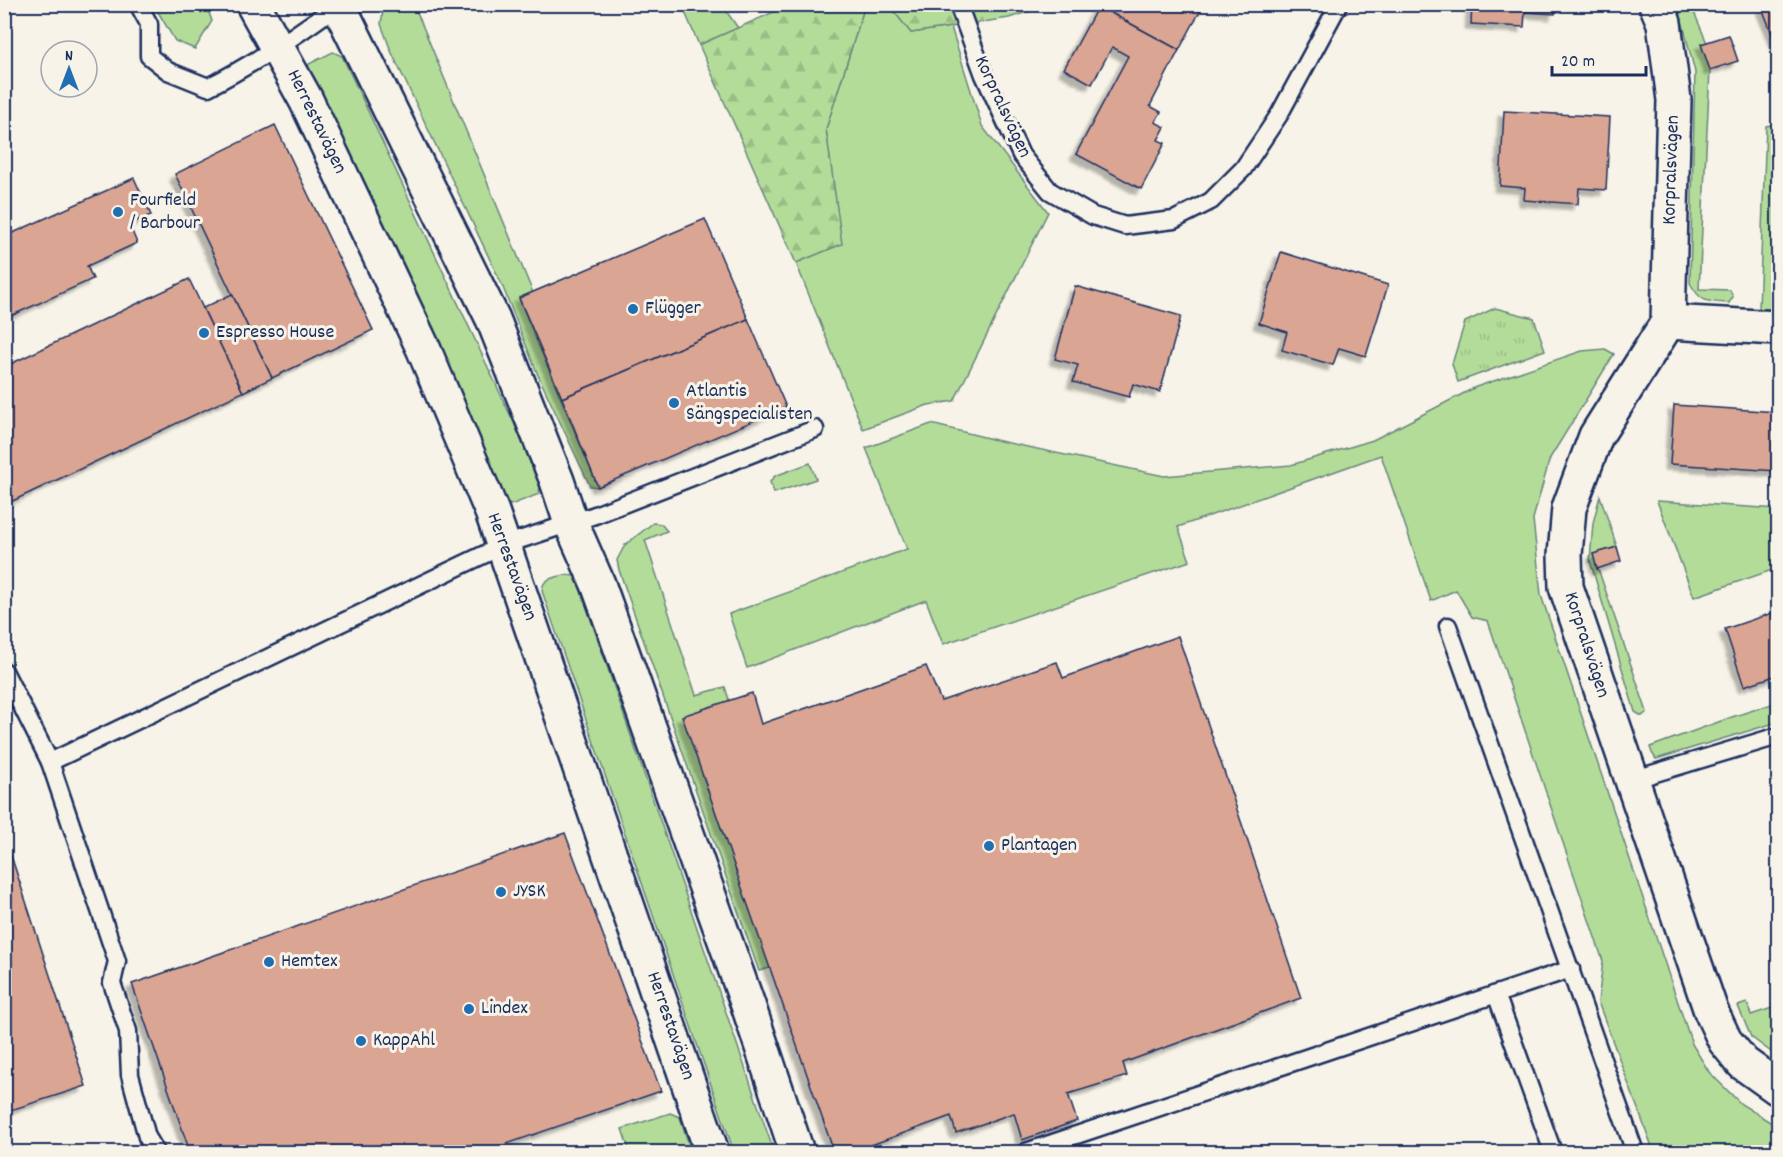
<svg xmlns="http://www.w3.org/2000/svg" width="1783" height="1157" font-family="Dekko,sans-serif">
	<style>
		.grass { fill: #b4dc99; stroke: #68867c; stroke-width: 1.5 }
		.forest { fill: url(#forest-firs); stroke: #68867c; stroke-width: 1.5 }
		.park { fill: url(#park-tufts); stroke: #68867c; stroke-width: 1.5 }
		.building { fill: #dba593; stroke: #1b2f5e; stroke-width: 1.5; filter: url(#shadow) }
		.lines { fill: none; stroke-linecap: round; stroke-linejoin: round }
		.lane-casing { stroke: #1b2f5e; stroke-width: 21 }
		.street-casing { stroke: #1b2f5e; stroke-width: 38 }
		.lane { stroke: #f7f3e8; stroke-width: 16 }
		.street { stroke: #f7f3e8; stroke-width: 33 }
		.poi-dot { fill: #1f6fb2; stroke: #f7f3e8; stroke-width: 2 }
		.labels { text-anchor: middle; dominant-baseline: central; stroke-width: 6; stroke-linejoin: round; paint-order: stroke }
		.street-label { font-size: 20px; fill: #1b2f5e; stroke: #f7f3e8 }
		.poi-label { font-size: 20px; fill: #1b2f5e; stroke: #f7f3e8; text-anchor: start }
	</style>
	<defs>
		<pattern id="forest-firs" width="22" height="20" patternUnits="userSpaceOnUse" patternTransform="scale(1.5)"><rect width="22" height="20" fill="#b4dc99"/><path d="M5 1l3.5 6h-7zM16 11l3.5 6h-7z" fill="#9abd86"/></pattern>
		<pattern id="park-tufts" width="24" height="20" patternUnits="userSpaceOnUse" patternTransform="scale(1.5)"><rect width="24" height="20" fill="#b4dc99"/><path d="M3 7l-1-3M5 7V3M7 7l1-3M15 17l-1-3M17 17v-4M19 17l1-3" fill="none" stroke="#9abd86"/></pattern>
		<filter id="shadow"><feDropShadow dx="-5.5" dy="5.5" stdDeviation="1.5" flood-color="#0004"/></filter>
	</defs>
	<rect width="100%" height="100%" fill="#f7f3e8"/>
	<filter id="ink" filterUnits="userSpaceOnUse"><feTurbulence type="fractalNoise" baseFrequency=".0167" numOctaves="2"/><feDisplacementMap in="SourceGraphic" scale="12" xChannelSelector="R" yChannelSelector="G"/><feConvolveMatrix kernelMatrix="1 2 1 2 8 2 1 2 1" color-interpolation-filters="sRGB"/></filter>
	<g filter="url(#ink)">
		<!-- grass -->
		<g class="grass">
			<path d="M154,5H206L212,21L195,49L175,41Z"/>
			<path d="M384,5H414L533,293L519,299L598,487L590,486L538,375L502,285L391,51L381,24Z"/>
			<path d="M682,5H722L738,28L699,45Z"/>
			<path d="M865,5H889L911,33L951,27L982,126L1048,212L954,401L928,405L863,429L796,263L841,244L826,129Z"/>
			<path d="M1678,5H1691L1707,43L1702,45L1710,70L1699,289L1730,290L1733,297L1729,303C1707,302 1701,303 1690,283L1695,72Z"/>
			<path d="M333,52L342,56L352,77L514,423L540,485L539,494L511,505L502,501L306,74L309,64Z"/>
			<path d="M1778,124V309H1759L1766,126Z"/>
			<path d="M1605,349L1614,354L1550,458L1533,519L1541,595L1692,1044L1709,1072L1741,1104L1778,1127V1152H1654L1598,1002L1603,961L1488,621L1472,617L1456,590L1431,601L1381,455L1178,527L1190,561L943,644L926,600L747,668L729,614L907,549L866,448L931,424L1004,442L1164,476L1291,465L1373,440L1476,387L1582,351Z"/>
			<path d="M810,463L816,479L774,493L770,482L775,476Z"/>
			<path d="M1600,496L1617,547L1593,554L1647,712L1642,716L1635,712L1590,561L1593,523Z"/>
			<path d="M1657,501L1778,509V568L1694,597Z"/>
			<path d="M653,523L661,524L667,531L645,540L696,695L725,687L729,700L770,968L759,971L619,570L617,560L625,545Z"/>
			<path d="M565,575L576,576L774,1152H734L542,591C542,578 554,578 565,575Z"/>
			<path d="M1778,702V722L1656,759L1652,753L1650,747L1732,717Z"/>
			<path d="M1747,1003L1751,1015L1778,1006V1057L1751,1037L1738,1006Z"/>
			<path d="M670,1113L680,1117L691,1152H630L622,1129Z"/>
		</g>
		<!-- forest -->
		<g class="forest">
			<path d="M777,5H865L826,129L842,244L796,263L699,45L776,11Z"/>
			<path d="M889,5H1049L1009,18L911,33Z"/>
		</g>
		<!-- park -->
		<path class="park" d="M1495,308L1534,318L1545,350L1458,382L1452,364L1465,322Z"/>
		<!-- building -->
		<g class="building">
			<path d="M1099,4H1204L1179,50L1098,6Z"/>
			<path d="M1556,4L1555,14L1525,12L1524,27L1471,24L1472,4Z"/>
			<path d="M1771,4H1778V43L1776,44L1762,8Z"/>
			<path d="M1098,6L1179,50L1150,106L1161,112L1155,122L1165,127L1158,140L1165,143L1141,189L1076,154L1128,56L1112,47L1092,84L1064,69Z"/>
			<path d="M1729,35L1738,61L1710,70L1701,44Z"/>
			<path d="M1504,111L1610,117L1606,190L1579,188L1578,204L1524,200L1525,188L1500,186Z"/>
			<path d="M275,125L373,330L272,378L175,174Z"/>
			<path d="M134,178L151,215L129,224L137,243L87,266L93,279L4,319V237Z"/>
			<path d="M705,219L748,319L562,398L519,298Z"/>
			<path d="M1281,252L1388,285L1366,356L1339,348L1333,365L1282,350L1287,332L1259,323Z"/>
			<path d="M189,279L243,392L4,505V367Z"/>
			<path d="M1075,286L1181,316L1160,392L1133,384L1129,397L1073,382L1078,365L1055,359Z"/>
			<path d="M232,294L272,378L243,392L203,308Z"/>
			<path d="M748,319L786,407L598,487L562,398Z"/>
			<path d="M1674,405L1778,412V471L1670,464Z"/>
			<path d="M1617,547L1621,561L1597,569L1593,554Z"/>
			<path d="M1778,611V675L1744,686L1725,629Z"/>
			<path d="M1178,636L1301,998L1123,1063L1127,1076L1068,1094L1077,1121L1022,1140L1014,1113L956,1133L951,1116L852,1152H834L682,716L752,693L761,724L926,666L941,701L1057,662L1063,678Z"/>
			<path d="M565,833L661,1091L483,1152H190L132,984Z"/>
			<path d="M4,834L86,1086L5,1112L4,1111Z"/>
		</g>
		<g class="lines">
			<!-- lane casing -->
			<g class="lane-casing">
				<g id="lane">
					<path d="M138,4L149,24V56L168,71L208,87C254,64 297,35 339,4"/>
					<path d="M958,4L984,75L1021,155L1050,191L1093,216L1125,226L1174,220L1211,201L1243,169L1279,115L1339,4"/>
					<path d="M1448,626L1635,1152"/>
					<path d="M4,671L50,762L117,961L112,983L128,1031L130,1075L147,1137L156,1152"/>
					<path d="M50,762L504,545L595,515L815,429"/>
					<path d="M1632,780L1778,736"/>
					<path d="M1496,994L1553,1152"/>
					<path d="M1026,1152L1571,969"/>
				</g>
			</g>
			<!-- street casing -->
			<g class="street-casing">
				<g id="street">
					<path d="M253,4L306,100L424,350L492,512L712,1152"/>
					<path d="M338,4L493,319L557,481L571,523L598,584L748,1005L797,1152"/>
					<path d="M1656,4L1664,23L1674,100L1668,322L1596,436L1569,508L1565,555L1566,587L1711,1011L1725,1041L1743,1063L1778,1088"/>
					<path d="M1668,322L1778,328"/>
				</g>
			</g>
			<!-- lane -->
			<use href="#lane" class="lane"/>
			<!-- street -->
			<use href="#street" class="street"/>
		</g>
	</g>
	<!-- markers -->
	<g class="poi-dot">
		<circle cx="118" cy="212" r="6"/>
		<circle cx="633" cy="309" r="6"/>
		<circle cx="204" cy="333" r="6"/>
		<circle cx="674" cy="403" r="6"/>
		<circle cx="989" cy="846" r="6"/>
		<circle cx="501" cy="892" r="6"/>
		<circle cx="269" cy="962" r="6"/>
		<circle cx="469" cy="1009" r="6"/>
		<circle cx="361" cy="1041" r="6"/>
	</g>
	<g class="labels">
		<!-- street labels -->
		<g class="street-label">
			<text transform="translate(1002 107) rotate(65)">Korpralsvägen</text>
			<text transform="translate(316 122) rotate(64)">Herrestavägen</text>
			<text transform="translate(1672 170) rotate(-88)">Korpralsvägen</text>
			<text transform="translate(511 567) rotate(70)">Herrestavägen</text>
			<text transform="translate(1586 645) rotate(72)">Korpralsvägen</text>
			<text transform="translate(670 1026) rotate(71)">Herrestavägen</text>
		</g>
		<!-- poi labels -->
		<g class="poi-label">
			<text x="130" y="201">Fourfield<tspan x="130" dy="23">/ Barbour</tspan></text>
			<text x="645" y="309">Flügger</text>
			<text x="216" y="333">Espresso House</text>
			<text x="686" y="392">Atlantis<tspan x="686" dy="23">Sängspecialisten</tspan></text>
			<text x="1001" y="846">Plantagen</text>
			<text x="513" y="892">JYSK</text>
			<text x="281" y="962">Hemtex</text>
			<text x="481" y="1009">Lindex</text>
			<text x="373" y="1041">KappAhl</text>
		</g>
	</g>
	<!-- margin -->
	<rect width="1783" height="1157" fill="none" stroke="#f7f3e8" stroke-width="24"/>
	<rect x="12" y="12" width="1759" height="1133" fill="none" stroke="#1b2f5e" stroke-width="2" filter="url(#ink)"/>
	<!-- north arrow -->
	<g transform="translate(69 69)"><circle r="28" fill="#f7f3e8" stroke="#9fa5b1" stroke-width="1.5"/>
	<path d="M0-4.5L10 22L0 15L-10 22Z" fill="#1f6fb2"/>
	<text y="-9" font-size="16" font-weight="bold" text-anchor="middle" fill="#1b2f5e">N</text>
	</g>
	<!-- scale -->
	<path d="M1552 66v9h94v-9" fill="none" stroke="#1b2f5e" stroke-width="3"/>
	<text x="1561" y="66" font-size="18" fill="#1b2f5e" stroke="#f7f3e8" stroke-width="4.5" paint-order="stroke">20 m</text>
</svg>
